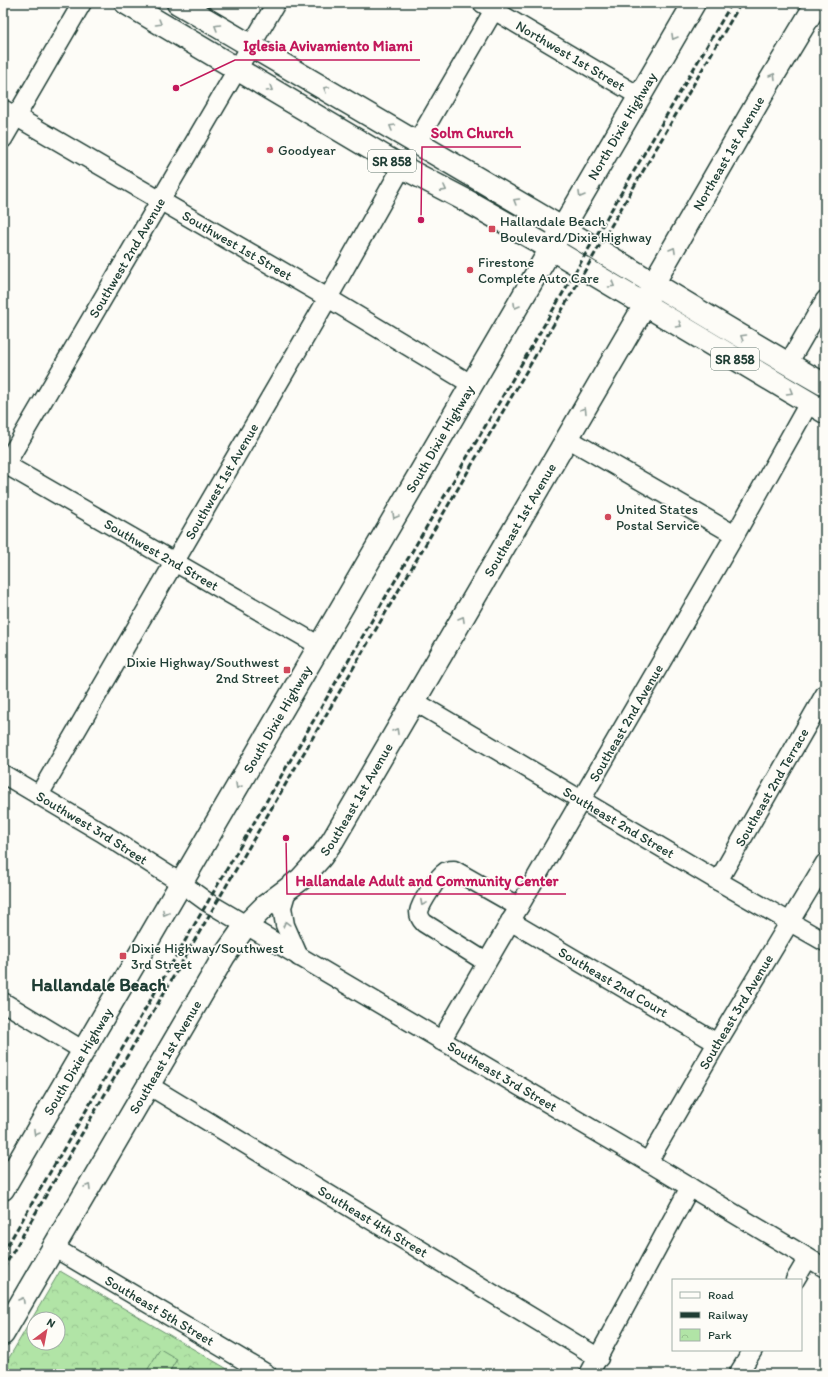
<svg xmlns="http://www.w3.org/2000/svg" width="828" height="1377" font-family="Itim,sans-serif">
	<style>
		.park { fill: url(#park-crowns); stroke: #68906d; fill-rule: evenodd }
		.pitch { fill: #b1e4a6; stroke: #68906d }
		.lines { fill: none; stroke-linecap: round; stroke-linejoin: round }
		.minor-casing { stroke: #1f3d34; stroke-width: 21 }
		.major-casing { stroke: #1f3d34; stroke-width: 25 }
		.minor { stroke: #fdfcf7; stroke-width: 18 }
		.major { stroke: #fdfcf7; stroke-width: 22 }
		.rail { stroke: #1f3d34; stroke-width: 3; stroke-dasharray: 6 3; stroke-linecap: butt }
		.oneway { stroke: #8e9c96 }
		.poi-dot { fill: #d1495b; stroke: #fdfcf7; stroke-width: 1.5 }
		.labels { text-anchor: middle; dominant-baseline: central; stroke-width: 3.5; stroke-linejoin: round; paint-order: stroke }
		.shield { fill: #fdfcf7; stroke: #62766e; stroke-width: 1 }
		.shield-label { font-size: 13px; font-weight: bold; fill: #1f3d34 }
		.street-label { font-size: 14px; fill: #1f3d34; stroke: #fdfcf7 }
		.poi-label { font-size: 14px; fill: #1f3d34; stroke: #fdfcf7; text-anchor: start }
		.district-label { font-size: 18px; font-weight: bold; fill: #1f3d34; stroke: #fdfcf7 }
		.leader { fill: none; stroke: #c2185b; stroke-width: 1.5 }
		.callout-dot { fill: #c2185b; stroke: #fdfcf7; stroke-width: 1.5 }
		.callout-label { font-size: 15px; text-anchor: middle; font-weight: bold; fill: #c2185b; stroke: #fdfcf7; stroke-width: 3.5; stroke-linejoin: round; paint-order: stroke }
	</style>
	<defs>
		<pattern id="park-crowns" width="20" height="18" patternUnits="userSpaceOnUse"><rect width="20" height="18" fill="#b1e4a6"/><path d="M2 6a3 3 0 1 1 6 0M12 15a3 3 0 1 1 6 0" fill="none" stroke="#98c490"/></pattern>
	</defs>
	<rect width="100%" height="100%" fill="#fdfcf7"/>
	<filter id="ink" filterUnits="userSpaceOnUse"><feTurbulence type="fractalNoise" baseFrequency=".025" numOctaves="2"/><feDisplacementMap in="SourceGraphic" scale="8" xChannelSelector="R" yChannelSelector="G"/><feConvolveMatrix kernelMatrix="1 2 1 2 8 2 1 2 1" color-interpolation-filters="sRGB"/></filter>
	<g filter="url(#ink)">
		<!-- park -->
		<path class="park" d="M60,1271L236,1374H3V1368ZM34,1319H58V1343H34Z"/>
		<!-- pitch -->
		<g class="pitch">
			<path d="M160,1349L177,1359L168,1374H145Z"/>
			<path d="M189,1366L202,1374H184Z"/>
		</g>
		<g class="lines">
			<!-- minor casing -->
			<g class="minor-casing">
				<g id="minor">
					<path id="s1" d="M482,3L639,96"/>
					<path id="s2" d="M3,109L328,298L471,384"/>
					<path d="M3,139L82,3"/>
					<path d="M417,142L498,3"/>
					<path d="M788,364L825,300"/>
					<path d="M567,438L735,535"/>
					<path id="s3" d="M3,463L320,646"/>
					<path id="s4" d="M3,469L276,3"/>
					<path id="s5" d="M414,701L718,881L825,942"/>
					<path id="s6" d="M3,774L101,832L181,883L207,902L246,925L648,1162L825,1268"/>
					<path id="s7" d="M39,795L328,298L402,167"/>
					<path id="s8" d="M718,881L825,694"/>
					<path d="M287,890L282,907L285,925L299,957"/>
					<path id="s9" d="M510,921L717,1043"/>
					<path d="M486,962L424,923C421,920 419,917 419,912C420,904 438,876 445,872C447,870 451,870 454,870L519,907"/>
					<path d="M3,1002L84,1051"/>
					<path id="s10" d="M441,1041L735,535L809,403"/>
					<path id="s11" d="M148,1085L599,1358"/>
					<path id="s12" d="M648,1162L717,1043L825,863"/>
					<path id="s13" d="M53,1247L267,1374"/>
					<path d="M795,1280L808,1258"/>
					<path d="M589,1374L690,1187"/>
					<path d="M738,1374L753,1350"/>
				</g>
			</g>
			<!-- major casing -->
			<g class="major-casing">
				<g id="major">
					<path d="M126,3L402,167L467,201L550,248L825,412"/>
					<path d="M178,3C296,73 415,141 533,211C631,269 726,329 825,385"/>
					<path id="s14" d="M3,1189C235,795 462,397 694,3"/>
					<path id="s15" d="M3,1334L224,956L246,925L265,906L301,879L321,857L333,840L645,305L653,284L767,86L817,3"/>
				</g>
			</g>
			<!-- minor -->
			<use href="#minor" class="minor"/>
			<!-- major -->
			<use href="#major" class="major"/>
			<!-- rail -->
			<g class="rail">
				<path d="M3,1253L732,3"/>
				<path d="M3,1269L741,3"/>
			</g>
		</g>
		<!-- one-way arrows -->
		<defs><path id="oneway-chevron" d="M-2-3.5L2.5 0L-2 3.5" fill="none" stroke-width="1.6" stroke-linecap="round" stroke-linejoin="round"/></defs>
		<g class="oneway">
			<use href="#oneway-chevron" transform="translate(159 23) rotate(31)"/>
			<use href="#oneway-chevron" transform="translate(217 27) rotate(-149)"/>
			<use href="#oneway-chevron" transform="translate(674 37) rotate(120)"/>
			<use href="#oneway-chevron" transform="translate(773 76) rotate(-59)"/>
			<use href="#oneway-chevron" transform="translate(270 89) rotate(31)"/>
			<use href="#oneway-chevron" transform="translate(326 89) rotate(-150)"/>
			<use href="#oneway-chevron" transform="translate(392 127) rotate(-150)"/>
			<use href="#oneway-chevron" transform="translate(444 189) rotate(28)"/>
			<use href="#oneway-chevron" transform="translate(581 195) rotate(120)"/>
			<use href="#oneway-chevron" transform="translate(516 201) rotate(-149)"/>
			<use href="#oneway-chevron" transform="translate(673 250) rotate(-60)"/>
			<use href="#oneway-chevron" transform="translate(612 285) rotate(31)"/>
			<use href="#oneway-chevron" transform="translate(516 306) rotate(120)"/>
			<use href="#oneway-chevron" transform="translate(679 325) rotate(31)"/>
			<use href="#oneway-chevron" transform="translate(743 337) rotate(-149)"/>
			<use href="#oneway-chevron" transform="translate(790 392) rotate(31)"/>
			<use href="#oneway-chevron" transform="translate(584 410) rotate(-59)"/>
			<use href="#oneway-chevron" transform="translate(395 516) rotate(120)"/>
			<use href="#oneway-chevron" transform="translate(462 619) rotate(-60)"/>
			<use href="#oneway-chevron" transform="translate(396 731) rotate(-60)"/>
			<use href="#oneway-chevron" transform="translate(238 786) rotate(120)"/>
			<use href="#oneway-chevron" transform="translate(423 903) rotate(118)"/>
			<use href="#oneway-chevron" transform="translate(165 913) rotate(119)"/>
			<use href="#oneway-chevron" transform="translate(286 924) rotate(-105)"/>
			<use href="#oneway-chevron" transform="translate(36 1133) rotate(120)"/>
			<use href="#oneway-chevron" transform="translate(88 1187) rotate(-59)"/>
			<use href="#oneway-chevron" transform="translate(22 1300) rotate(-60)"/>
		</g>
	</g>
	<!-- markers -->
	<g class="poi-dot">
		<circle cx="270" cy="150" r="4"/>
		<rect x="488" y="225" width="8" height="8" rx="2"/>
		<circle cx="470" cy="270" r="4"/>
		<circle cx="608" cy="517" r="4"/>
		<rect x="283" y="666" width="8" height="8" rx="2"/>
		<rect x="119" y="952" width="8" height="8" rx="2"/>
	</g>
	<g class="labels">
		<!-- shield labels -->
		<g class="shield">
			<rect x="368" y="150" width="48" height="22" rx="3"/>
			<rect x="711" y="348" width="48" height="22" rx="3"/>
		</g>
		<g class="shield-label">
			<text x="392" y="161">SR 858</text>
			<text x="735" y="359">SR 858</text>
		</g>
		<!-- street labels -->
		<g class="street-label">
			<text stroke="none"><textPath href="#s1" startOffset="103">Northwest 1st Street</textPath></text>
			<text stroke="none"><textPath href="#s14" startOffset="1230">North Dixie Highway</textPath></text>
			<text stroke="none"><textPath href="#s15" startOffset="1391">Northeast 1st Avenue</textPath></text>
			<text stroke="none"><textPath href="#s2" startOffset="271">Southwest 1st Street</textPath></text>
			<text stroke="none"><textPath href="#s4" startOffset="245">Southwest 2nd Avenue</textPath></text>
			<text stroke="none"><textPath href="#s14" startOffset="868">South Dixie Highway</textPath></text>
			<text stroke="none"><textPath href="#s7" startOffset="363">Southwest 1st Avenue</textPath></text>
			<text stroke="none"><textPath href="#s15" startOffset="969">Southeast 1st Avenue</textPath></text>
			<text stroke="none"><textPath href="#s3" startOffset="183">Southwest 2nd Street</textPath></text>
			<text stroke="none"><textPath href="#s14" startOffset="544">South Dixie Highway</textPath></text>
			<text stroke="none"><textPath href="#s10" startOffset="368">Southeast 2nd Avenue</textPath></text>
			<text stroke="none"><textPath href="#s8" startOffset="108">Southeast 2nd Terrace</textPath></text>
			<text stroke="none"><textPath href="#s15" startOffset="645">Southeast 1st Avenue</textPath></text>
			<text stroke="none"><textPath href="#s5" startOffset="238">Southeast 2nd Street</textPath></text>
			<text stroke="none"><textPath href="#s6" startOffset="104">Southwest 3rd Street</textPath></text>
			<text stroke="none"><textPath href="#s9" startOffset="120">Southeast 2nd Court</textPath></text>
			<text stroke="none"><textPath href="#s12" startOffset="174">Southeast 3rd Avenue</textPath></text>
			<text stroke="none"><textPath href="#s15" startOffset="321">Southeast 1st Avenue</textPath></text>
			<text stroke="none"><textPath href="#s14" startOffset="148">South Dixie Highway</textPath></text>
			<text stroke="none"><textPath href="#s6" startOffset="584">Southeast 3rd Street</textPath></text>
			<text stroke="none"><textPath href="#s11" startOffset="263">Southeast 4th Street</textPath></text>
			<text stroke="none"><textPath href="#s13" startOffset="124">Southeast 5th Street</textPath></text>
		</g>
		<!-- poi labels -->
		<g class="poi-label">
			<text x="278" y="150">Goodyear</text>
			<text x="500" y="221">Hallandale Beach<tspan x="500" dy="16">Boulevard/Dixie Highway</tspan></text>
			<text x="478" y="262">Firestone<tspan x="478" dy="16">Complete Auto Care</tspan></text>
			<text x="616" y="509">United States<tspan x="616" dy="16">Postal Service</tspan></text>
			<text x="279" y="662" text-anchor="end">Dixie Highway/Southwest<tspan x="279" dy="16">2nd Street</tspan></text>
			<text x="131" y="948">Dixie Highway/Southwest<tspan x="131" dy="16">3rd Street</tspan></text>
		</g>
		<!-- district labels -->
		<g class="district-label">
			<text x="99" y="985">Hallandale Beach</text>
		</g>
	</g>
	<!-- callouts -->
	<path class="leader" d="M176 88L235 60H420M421 220L422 147H521M286 838L287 894H566"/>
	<g class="callout-dot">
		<circle cx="176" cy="88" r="4"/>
		<circle cx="421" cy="220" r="4"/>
		<circle cx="286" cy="838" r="4"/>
	</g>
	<g class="callout-label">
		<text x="328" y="51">Iglesia Avivamiento Miami</text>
		<text x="472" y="138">Solm Church</text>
		<text x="427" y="886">Hallandale Adult and Community Center</text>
	</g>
	<!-- margin -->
	<rect width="828" height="1377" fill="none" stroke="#fdfcf7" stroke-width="16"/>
	<rect x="8" y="8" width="812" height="1361" fill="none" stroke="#1f3d34" stroke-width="1.5" filter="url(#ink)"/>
	<!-- legend -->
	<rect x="672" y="1279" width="130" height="72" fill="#fdfcf7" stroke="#a4b0a9"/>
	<rect x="680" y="1292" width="20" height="6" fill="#fdfcf7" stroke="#a4b0a9"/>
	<text x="708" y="1299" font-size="12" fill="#1f3d34">Road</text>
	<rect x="680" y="1312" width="20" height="6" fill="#1f3d34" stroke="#a4b0a9"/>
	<text x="708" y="1319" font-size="12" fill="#1f3d34">Railway</text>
	<rect x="680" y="1329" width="20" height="12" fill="url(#park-crowns)" stroke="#a4b0a9"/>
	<text x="708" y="1339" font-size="12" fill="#1f3d34">Park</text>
	<!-- north arrow -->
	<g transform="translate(46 1331) rotate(32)"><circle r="19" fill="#fdfcf7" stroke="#a4b0a9"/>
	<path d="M0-3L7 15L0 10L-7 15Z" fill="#d1495b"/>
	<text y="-6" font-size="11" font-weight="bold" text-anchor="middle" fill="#1f3d34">N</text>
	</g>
</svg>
